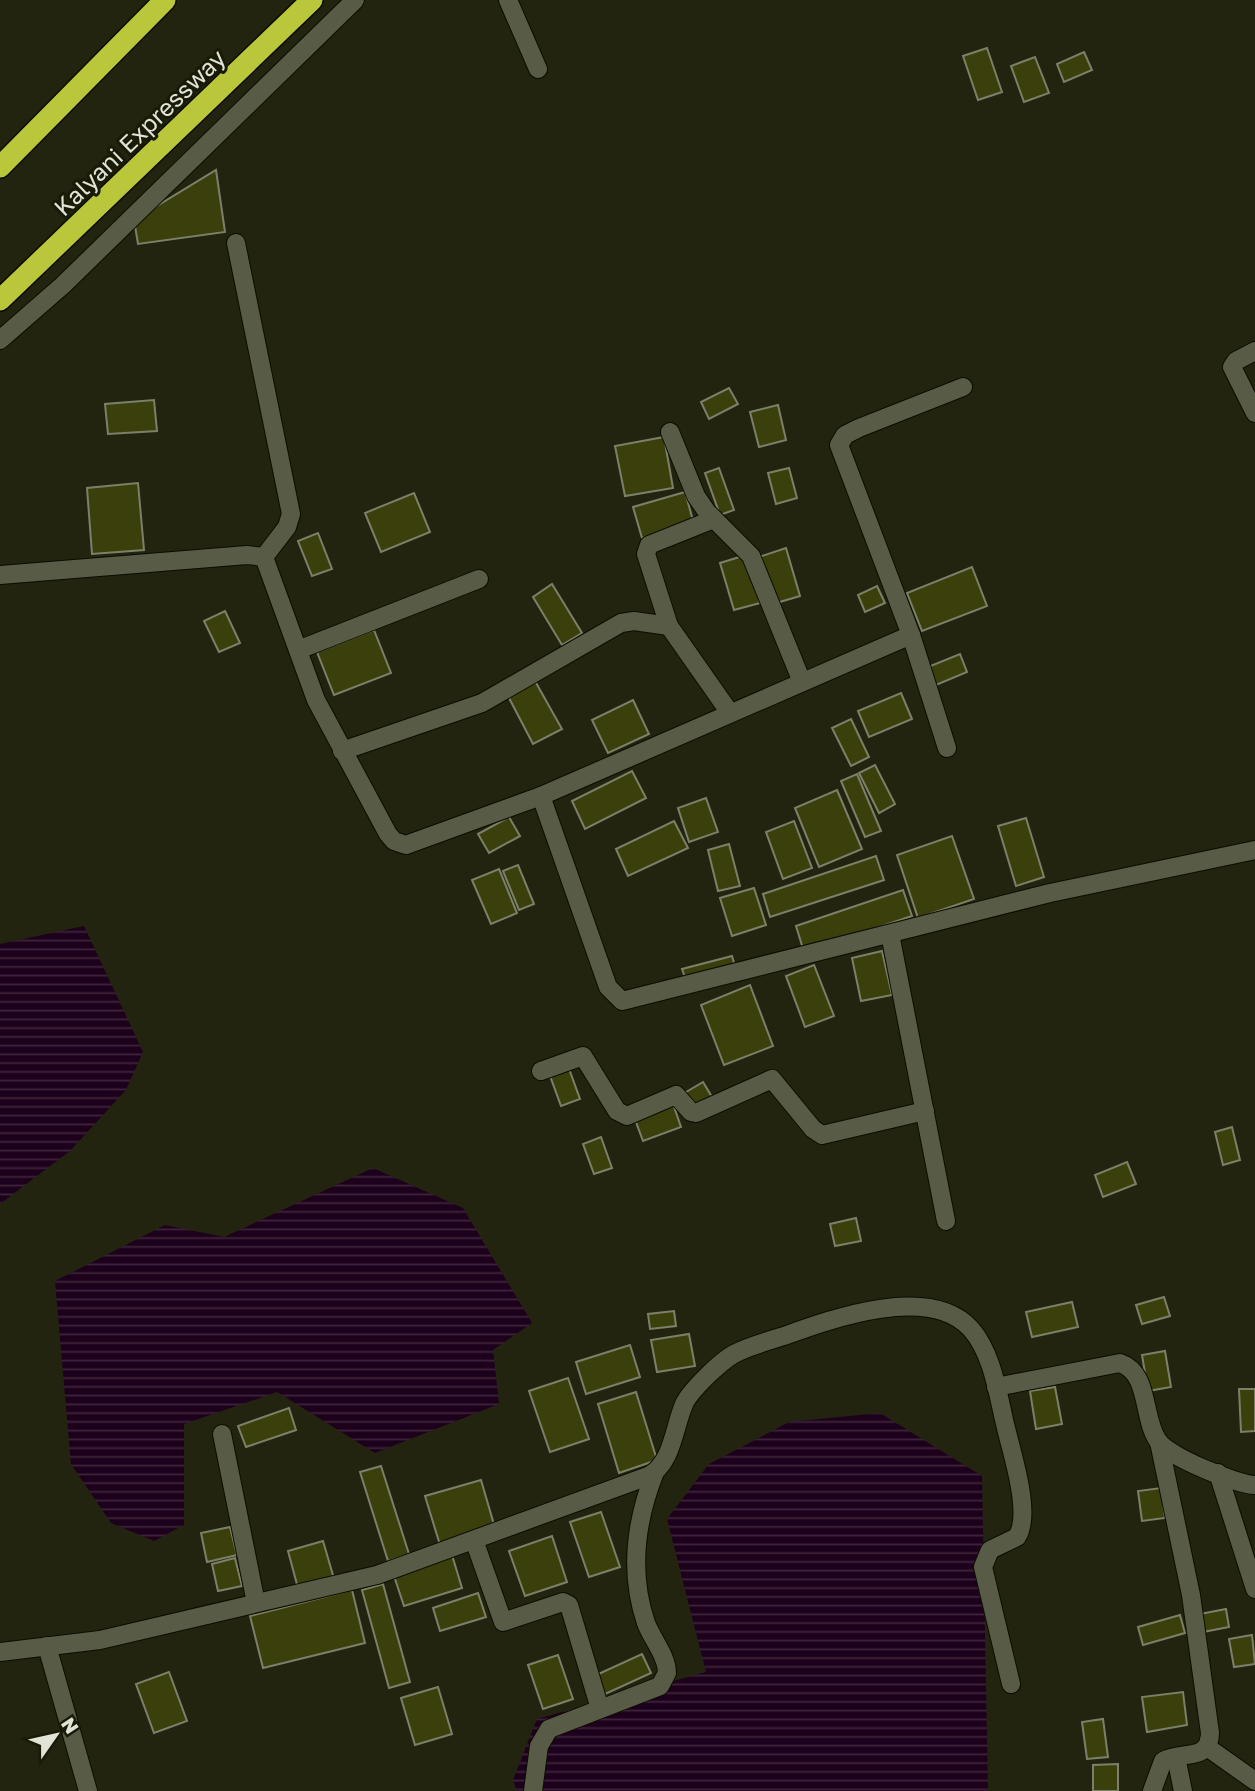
<svg xmlns="http://www.w3.org/2000/svg" width="1255" height="1791" font-family="'Golos Text',sans-serif">
	<style>
		.water { fill: url(#water-rules) }
		.building { fill: #3a3f0b; stroke: #7d8069; stroke-width: 2 }
		.lines { fill: none; stroke-linecap: round; stroke-linejoin: round }
		.minor-casing { stroke: #0c0d00; stroke-width: 20 }
		.highway-casing { stroke: #0c0d00; stroke-width: 24 }
		.minor { stroke: #585b45; stroke-width: 18 }
		.highway { stroke: #bac73b; stroke-width: 21 }
		.labels { text-anchor: middle; dominant-baseline: central; stroke-width: 6; stroke-linejoin: round; paint-order: stroke }
		.street-label { font-size: 24px; fill: #e0e3d6; stroke: #191b07 }
	</style>
	<defs>
		<pattern id="water-rules" width="6" height="5" patternUnits="userSpaceOnUse" patternTransform="scale(1.75)"><rect width="6" height="5" fill="#1d001b"/><path d="M0 2.5h6" fill="none" stroke="#3e253b"/></pattern>
	</defs>
	<rect width="100%" height="100%" fill="#222410"/>
	<!-- water -->
	<g class="water">
		<path d="M84,926L143,1052L126,1090L70,1151L0,1204V944Z"/>
		<path d="M373,1168L463,1208L532,1323L493,1350L499,1404L375,1453L277,1392L184,1424V1525L154,1541L111,1523L71,1464L55,1281L165,1225L224,1237Z"/>
		<path d="M880,1413L982,1476L988,1791H517L513,1780L537,1719L706,1672L667,1519L709,1464L789,1422Z"/>
	</g>
	<!-- building -->
	<g class="building">
		<path d="M987,48L1002,92L978,100L963,56Z"/>
		<path d="M1084,52L1092,70L1064,82L1057,64Z"/>
		<path d="M1035,57L1049,93L1024,102L1011,66Z"/>
		<path d="M216,170L225,232L138,244L134,220Z"/>
		<path d="M729,388L738,404L709,419L701,402Z"/>
		<path d="M154,400L157,431L108,434L105,404Z"/>
		<path d="M778,405L786,440L759,447L750,412Z"/>
		<path d="M664,437L673,488L625,496L615,446Z"/>
		<path d="M719,468L734,510L720,515L705,473Z"/>
		<path d="M789,468L797,498L776,504L768,473Z"/>
		<path d="M138,483L144,550L92,554L87,488Z"/>
		<path d="M685,492L694,524L642,538L633,507Z"/>
		<path d="M414,493L430,532L381,552L365,513Z"/>
		<path d="M318,533L332,569L312,576L298,541Z"/>
		<path d="M786,548L800,596L773,604L759,557Z"/>
		<path d="M746,555L760,603L734,610L720,563Z"/>
		<path d="M972,567L987,606L922,631L907,593Z"/>
		<path d="M552,584L582,633L562,645L533,597Z"/>
		<path d="M877,586L885,603L865,612L858,595Z"/>
		<path d="M225,611L240,643L219,652L204,621Z"/>
		<path d="M374,630L391,673L334,695L317,652Z"/>
		<path d="M960,654L967,672L936,685L928,667Z"/>
		<path d="M535,681L562,729L533,744L508,696Z"/>
		<path d="M901,693L912,719L869,737L858,711Z"/>
		<path d="M633,700L649,734L608,753L592,720Z"/>
		<path d="M851,719L869,757L851,766L832,728Z"/>
		<path d="M875,765L895,804L879,813L859,773Z"/>
		<path d="M632,771L646,798L585,829L572,801Z"/>
		<path d="M857,774L881,831L865,837L841,781Z"/>
		<path d="M837,790L862,849L819,867L795,808Z"/>
		<path d="M706,798L718,832L689,842L678,808Z"/>
		<path d="M509,817L520,836L489,853L478,834Z"/>
		<path d="M1026,818L1044,877L1016,886L998,826Z"/>
		<path d="M674,821L688,848L628,876L616,849Z"/>
		<path d="M794,821L812,868L783,879L766,832Z"/>
		<path d="M952,836L974,899L918,918L897,855Z"/>
		<path d="M729,844L740,886L718,891L708,850Z"/>
		<path d="M876,856L884,880L770,917L763,894Z"/>
		<path d="M518,865L534,904L519,910L503,871Z"/>
		<path d="M499,869L517,913L491,924L472,880Z"/>
		<path d="M754,888L766,925L732,936L720,898Z"/>
		<path d="M903,890L912,916L804,952L796,926Z"/>
		<path d="M882,951L892,995L861,1001L852,958Z"/>
		<path d="M732,956L736,970L687,983L682,969Z"/>
		<path d="M814,965L834,1016L805,1027L786,976Z"/>
		<path d="M750,985L773,1046L724,1065L701,1005Z"/>
		<path d="M568,1066L580,1099L561,1106L549,1073Z"/>
		<path d="M703,1082L712,1097L690,1110L681,1095Z"/>
		<path d="M672,1101L681,1127L643,1141L633,1114Z"/>
		<path d="M1232,1127L1240,1160L1223,1165L1215,1132Z"/>
		<path d="M601,1137L612,1168L594,1174L583,1144Z"/>
		<path d="M1127,1162L1136,1184L1103,1197L1095,1175Z"/>
		<path d="M856,1218L861,1241L835,1246L830,1224Z"/>
		<path d="M1164,1297L1170,1316L1142,1324L1136,1305Z"/>
		<path d="M1072,1302L1078,1327L1032,1337L1026,1312Z"/>
		<path d="M674,1311L676,1326L650,1329L648,1314Z"/>
		<path d="M689,1334L695,1366L657,1372L651,1340Z"/>
		<path d="M630,1345L640,1377L586,1394L576,1362Z"/>
		<path d="M1165,1351L1171,1387L1148,1391L1142,1355Z"/>
		<path d="M568,1378L589,1439L550,1452L529,1391Z"/>
		<path d="M1055,1387L1062,1424L1036,1429L1030,1391Z"/>
		<path d="M1239,1389H1255V1431L1241,1432Z"/>
		<path d="M636,1392L657,1460L619,1473L598,1404Z"/>
		<path d="M289,1408L296,1430L246,1447L238,1426Z"/>
		<path d="M381,1466L409,1554L388,1561L360,1472Z"/>
		<path d="M481,1480L495,1528L440,1545L425,1496Z"/>
		<path d="M1161,1488L1165,1518L1142,1521L1138,1491Z"/>
		<path d="M601,1512L620,1567L589,1577L570,1522Z"/>
		<path d="M230,1527L237,1555L207,1562L201,1533Z"/>
		<path d="M552,1536L567,1582L525,1596L509,1551Z"/>
		<path d="M323,1541L335,1582L299,1592L288,1551Z"/>
		<path d="M452,1555L462,1588L404,1606L393,1573Z"/>
		<path d="M235,1558L242,1586L218,1591L212,1564Z"/>
		<path d="M383,1584L410,1682L389,1688L362,1590Z"/>
		<path d="M352,1590L365,1643L263,1668L250,1616Z"/>
		<path d="M478,1593L486,1617L440,1631L433,1608Z"/>
		<path d="M1226,1609L1229,1627L1203,1632L1200,1614Z"/>
		<path d="M1180,1615L1185,1633L1143,1645L1138,1627Z"/>
		<path d="M1252,1635L1255,1664L1234,1667L1229,1639Z"/>
		<path d="M642,1654L651,1673L603,1695L594,1676Z"/>
		<path d="M558,1655L573,1699L543,1709L528,1665Z"/>
		<path d="M169,1672L187,1721L154,1733L136,1684Z"/>
		<path d="M438,1687L452,1734L415,1745L401,1698Z"/>
		<path d="M1183,1692L1187,1725L1147,1732L1142,1697Z"/>
		<path d="M1103,1719L1108,1757L1087,1759L1082,1722Z"/>
		<path d="M1118,1764V1791H1093V1765Z"/>
	</g>
	<g class="lines">
		<!-- minor casing -->
		<g class="minor-casing">
			<g id="minor">
				<path d="M508,0L538,69"/>
				<path d="M236,243L291,514L287,527L264,557"/>
				<path d="M0,340L63,285L355,0"/>
				<path d="M1255,351L1236,361L1232,367L1255,413"/>
				<path d="M670,432L696,496L707,512L751,556L802,682"/>
				<path d="M714,519L649,545L646,554L669,626L730,713"/>
				<path d="M0,575L247,555L264,557L316,700L388,834L394,841L406,845L541,796L911,635L947,748"/>
				<path d="M911,635L839,445L845,435L859,428L963,387"/>
				<path d="M298,650L479,579"/>
				<path d="M342,751L482,703L621,623L634,621L669,626"/>
				<path d="M541,796L608,987L622,1001L1050,893L1255,850"/>
				<path d="M890,934L946,1221"/>
				<path d="M541,1071L583,1056L617,1111L627,1116L676,1095L691,1112L696,1113L772,1079L813,1129L822,1135L925,1111"/>
				<path d="M996,1387L1120,1363C1150,1373 1142,1418 1158,1441C1169,1457 1236,1484 1255,1485"/>
				<path d="M222,1434L256,1603"/>
				<path d="M1218,1473L1255,1589"/>
				<path d="M474,1540L503,1622L563,1602L569,1605L600,1709"/>
				<path d="M47,1646L88,1791"/>
				<path d="M0,1652L100,1640L377,1575L648,1476C673,1464 674,1425 685,1402C690,1393 698,1385 705,1378C714,1369 723,1360 734,1354C749,1346 768,1341 784,1336C831,1319 930,1283 971,1329C993,1354 998,1396 1006,1428C1012,1454 1032,1514 1017,1537L990,1550L983,1567L1011,1684"/>
				<path d="M1207,1747L1255,1781"/>
				<path d="M1176,1757L1183,1791"/>
				<path d="M533,1791L539,1746L549,1729L660,1686L667,1673C667,1656 652,1639 646,1623C629,1573 636,1520 655,1472"/>
				<path d="M1152,1791L1163,1761C1181,1750 1209,1763 1210,1733L1191,1595L1159,1442"/>
			</g>
		</g>
		<!-- highway casing -->
		<g class="highway-casing">
			<g id="highway">
				<path d="M0,167L165,0"/>
				<path d="M0,300L312,0"/>
			</g>
		</g>
		<!-- minor -->
		<use href="#minor" class="minor"/>
		<!-- highway -->
		<use href="#highway" class="highway"/>
	</g>
	<g class="labels">
		<!-- street labels -->
		<g class="street-label">
			<text transform="translate(139 132) rotate(-44)">Kalyani Expressway</text>
		</g>
	</g>
	<!-- north arrow -->
	<g transform="translate(56 1735) rotate(56)" stroke="#191b07" stroke-width="5" paint-order="stroke">
	<path d="M0-5L12 26L0 18L-12 26Z" fill="#e0e3d6"/>
	<text y="-10" font-size="19" font-weight="bold" text-anchor="middle" fill="#e0e3d6">N</text>
	</g>
</svg>
